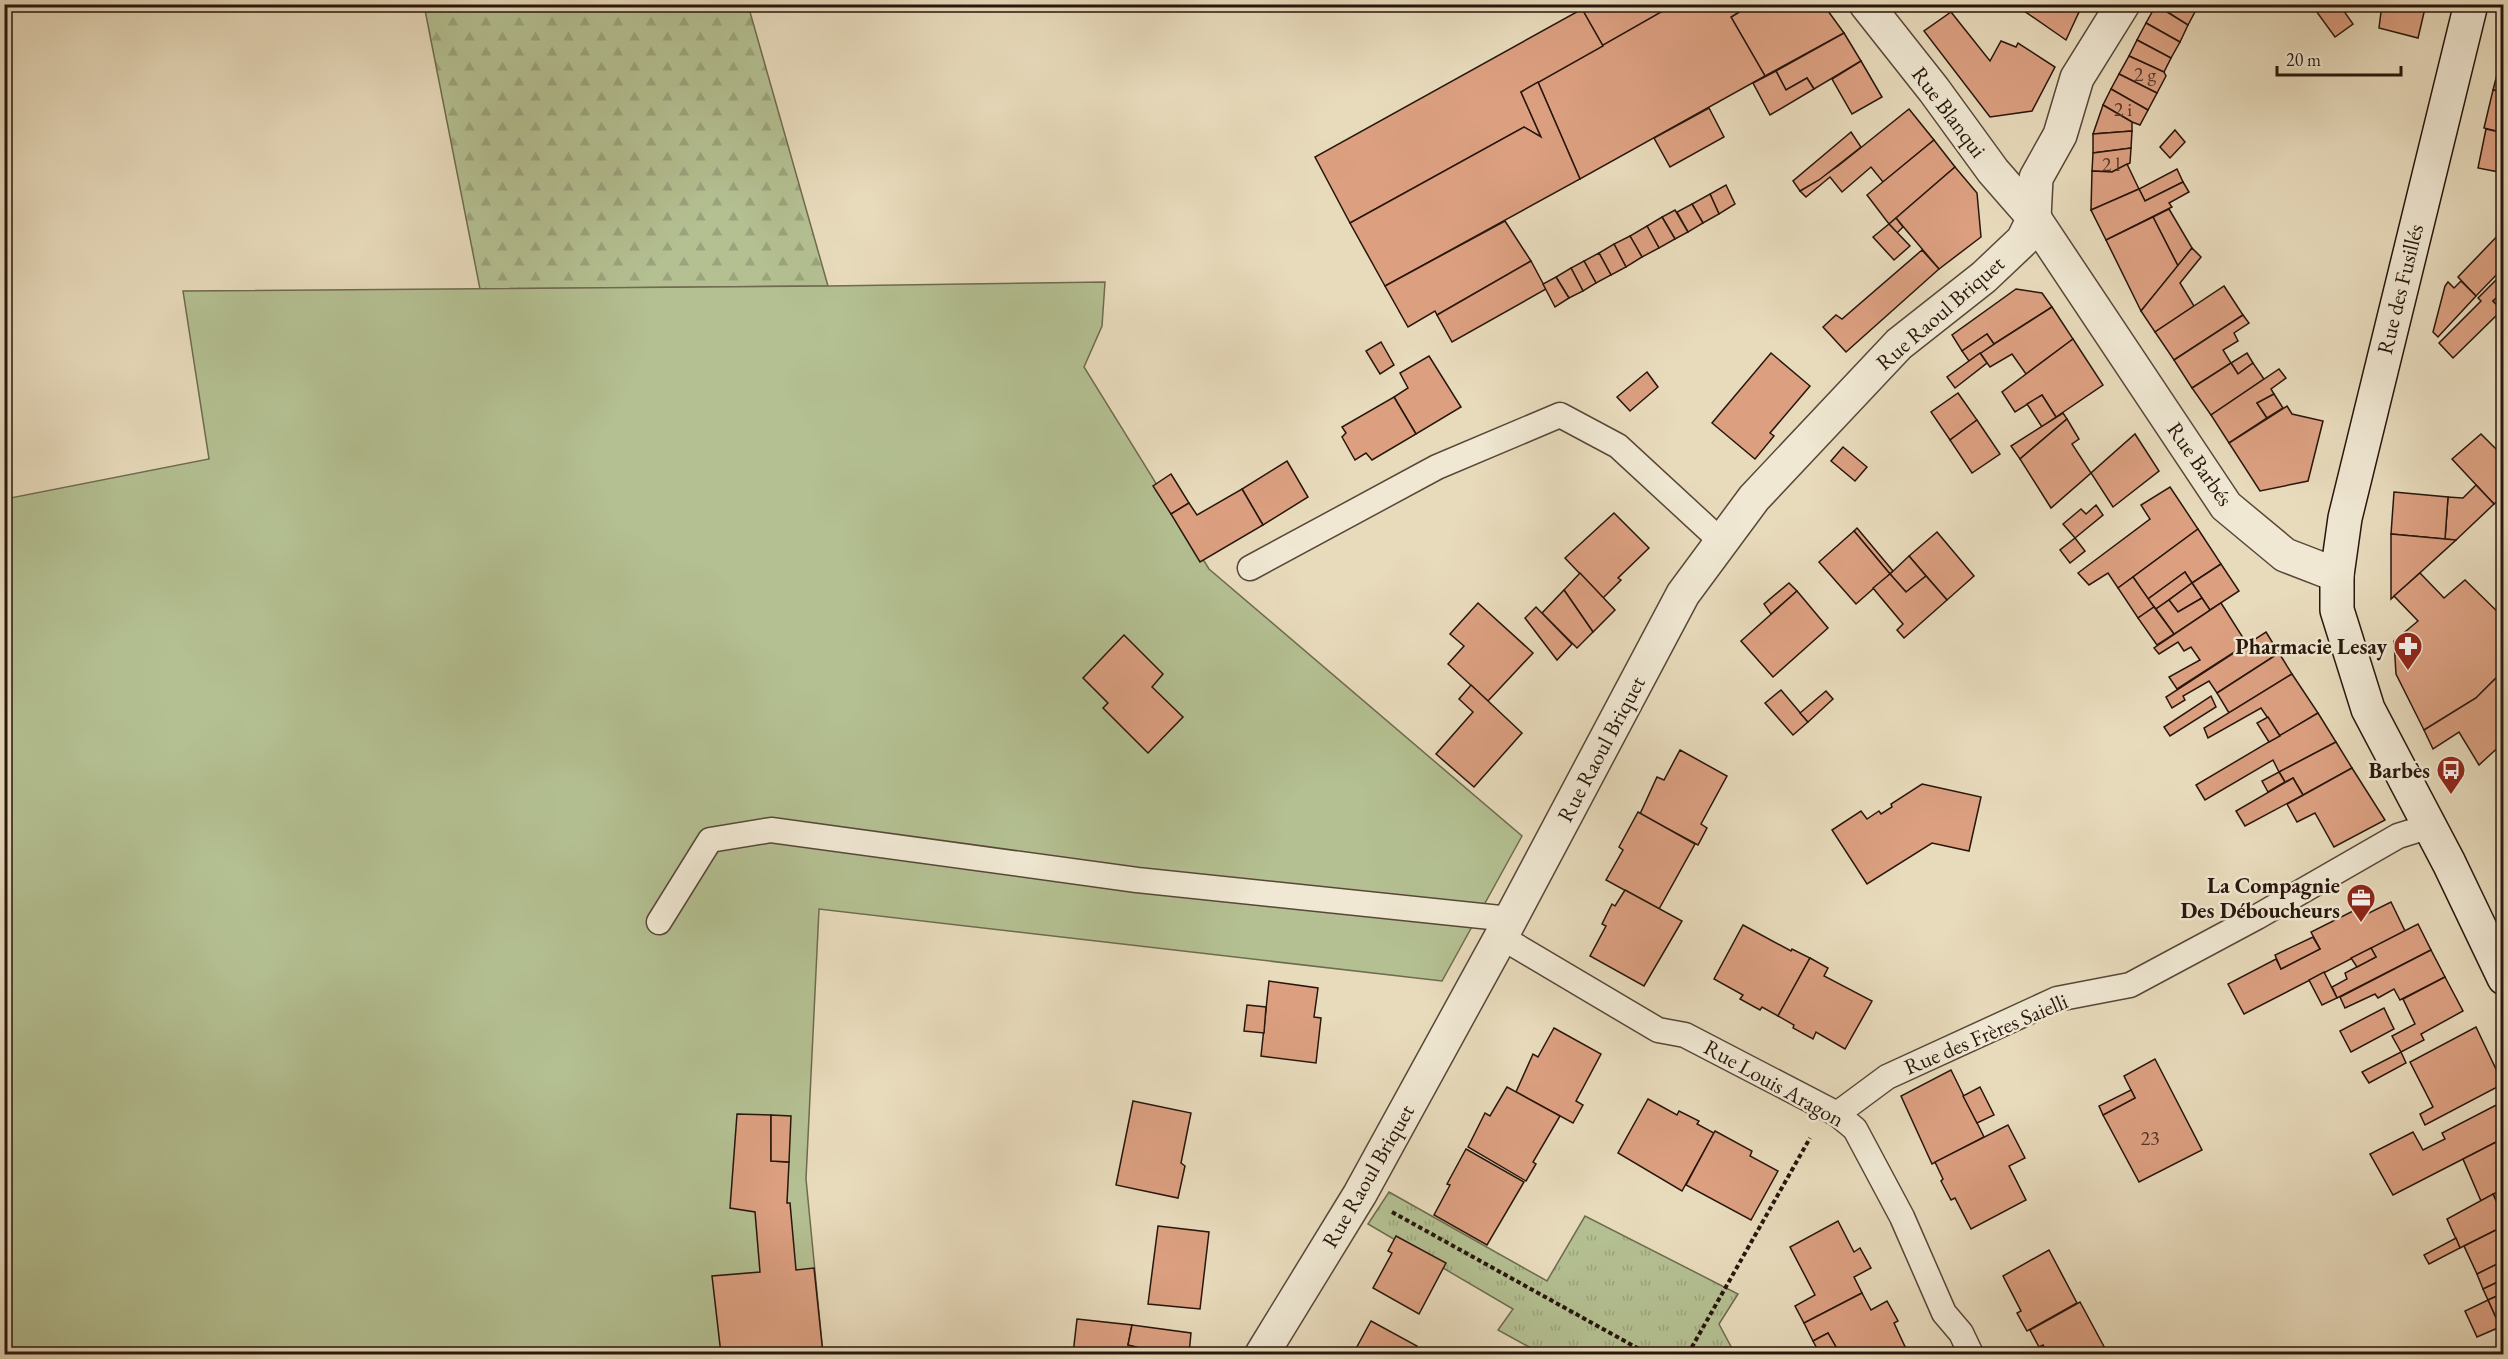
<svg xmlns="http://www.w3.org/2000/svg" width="2508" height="1359" font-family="'EB Garamond',serif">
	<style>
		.grass { fill: url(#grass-tufts); stroke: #6e6b4f; stroke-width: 1.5 }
		.forest { fill: url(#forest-firs); stroke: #6e6b4f; stroke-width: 1.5 }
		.pitch { fill: #b4c092; stroke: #6e6b4f; stroke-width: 1.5 }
		.building { fill: #dca081; stroke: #28160c; stroke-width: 1.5 }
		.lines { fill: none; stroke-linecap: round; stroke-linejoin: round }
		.lane-casing { stroke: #584738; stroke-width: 27 }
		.street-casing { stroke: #584738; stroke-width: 36 }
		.secondary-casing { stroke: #28160c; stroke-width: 36 }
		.path { stroke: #28160c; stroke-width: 4; stroke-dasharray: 4.5 3; stroke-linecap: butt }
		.lane { stroke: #f0e8d3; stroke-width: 24 }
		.street { stroke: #f0e8d3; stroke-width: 33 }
		.secondary { stroke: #f0e8d3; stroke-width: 33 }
		.labels { text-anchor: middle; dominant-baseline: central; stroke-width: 5; stroke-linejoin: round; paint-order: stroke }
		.number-label { font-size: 20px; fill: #553829 }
		.street-label { font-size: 22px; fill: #28160c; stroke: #f0e8d3 }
		.poi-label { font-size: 22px; font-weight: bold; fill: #28160c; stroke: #f0e8d3; text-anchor: end }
	</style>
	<defs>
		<pattern id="grass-tufts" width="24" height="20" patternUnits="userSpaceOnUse" patternTransform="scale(1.5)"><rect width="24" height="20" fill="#b4c092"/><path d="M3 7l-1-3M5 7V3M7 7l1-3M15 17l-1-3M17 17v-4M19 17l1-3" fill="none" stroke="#9ba47d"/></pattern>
		<pattern id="forest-firs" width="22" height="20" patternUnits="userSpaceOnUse" patternTransform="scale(1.5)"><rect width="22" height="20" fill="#b4c092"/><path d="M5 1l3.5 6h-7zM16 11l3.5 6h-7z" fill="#9ba47d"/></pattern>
	</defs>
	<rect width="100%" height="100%" fill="#e8dbbc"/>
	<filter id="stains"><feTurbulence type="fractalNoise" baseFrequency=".00333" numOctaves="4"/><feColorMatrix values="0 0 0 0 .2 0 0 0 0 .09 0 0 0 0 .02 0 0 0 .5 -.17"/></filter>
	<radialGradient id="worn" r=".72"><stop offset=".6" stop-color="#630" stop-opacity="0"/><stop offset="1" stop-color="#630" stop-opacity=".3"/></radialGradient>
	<!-- grass -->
	<path class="grass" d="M1389,1192L1547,1281L1585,1216L1738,1294L1719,1324L1735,1354H1542L1498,1330L1513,1309L1368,1224Z"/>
	<!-- forest -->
	<path class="forest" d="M424,5H748L828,286L480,289Z"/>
	<!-- pitch -->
	<path class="pitch" d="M1105,282L1102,326L1084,367L1209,569L1522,836L1442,981L819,909L806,1179L823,1354H5V499L209,459L183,291L828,286Z"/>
	<!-- building -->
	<g class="building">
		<path d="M1590,4H1644L1647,11L1659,4L1674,5L1603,46L1582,9Z"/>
		<path d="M1752,4H1823L1844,33L1765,76L1731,17Z"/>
		<path d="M1752,4L1731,17L1765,76L1580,179L1538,82L1675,4Z"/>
		<path d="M2014,4H2068L2079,12L2066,40Z"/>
		<path d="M2068,4H2083L2079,12Z"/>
		<path d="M2190,4L2197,8L2188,25L2156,5Z"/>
		<path d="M2311,4H2339L2353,24L2335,37Z"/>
		<path d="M2382,4H2426L2418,38L2379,28Z"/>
		<path d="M2156,5L2188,25L2180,42L2146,23Z"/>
		<path d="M1582,9L1603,46L1521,92L1541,137L1524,127L1350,223L1315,157Z"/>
		<path d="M1951,12L1990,61L2001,41L2016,47L2018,43L2055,67L2032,111L1990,117L1924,31Z"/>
		<path d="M2146,23L2180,42L2171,58L2137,40Z"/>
		<path d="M1844,33L1861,61L1814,89L1807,78L1786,90L1776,71Z"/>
		<path d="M2137,40L2171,58L2164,72L2129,56Z"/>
		<path d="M2503,52H2504V92L2493,90Z"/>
		<path d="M2129,56L2164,72L2166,76L2157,93L2119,74Z"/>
		<path d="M1861,61L1882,97L1852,114L1832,79Z"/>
		<path d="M1776,71L1786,90L1807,78L1814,89L1770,115L1753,83Z"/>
		<path d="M2119,74L2157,93L2148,110L2111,89Z"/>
		<path d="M1538,82L1580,179L1385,286L1350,223L1524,127L1541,137L1521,92Z"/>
		<path d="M2111,89L2148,110L2140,125L2132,122L2103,105Z"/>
		<path d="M2493,90L2504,92V133L2484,128Z"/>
		<path d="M2103,105L2132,122V131L2093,134Z"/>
		<path d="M1709,108L1724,137L1670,167L1654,138Z"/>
		<path d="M1909,109L1934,140L1883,182L1871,167L1842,192L1830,177L1806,197L1800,191L1838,166Z"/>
		<path d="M2486,129L2504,133V173L2478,168Z"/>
		<path d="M2175,130L2185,142L2170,158L2160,147Z"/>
		<path d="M2132,131L2131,148L2093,153V134Z"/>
		<path d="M1851,132L1861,147L1819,180L1800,191L1793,181Z"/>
		<path d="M1934,140L1955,167L1889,224L1867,195Z"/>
		<path d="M2131,148L2130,163L2112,172L2092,171L2093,153Z"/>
		<path d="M2127,164L2139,189L2091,210L2092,171L2112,172Z"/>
		<path d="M1955,167L1977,193L1981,237L1939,269L1896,218Z"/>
		<path d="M2177,169L2183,182L2145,201L2139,189Z"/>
		<path d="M2183,182L2189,192L2169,203L2172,207L2106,240L2091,210L2139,189L2145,201Z"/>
		<path d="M1726,185L1735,204L1719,214L1710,194Z"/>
		<path d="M1710,194L1719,214L1703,223L1692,204Z"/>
		<path d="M1692,204L1703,223L1688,232L1677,212Z"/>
		<path d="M2169,209L2192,248L2178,266L2153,217Z"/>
		<path d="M1675,210L1688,232L1675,239L1662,217Z"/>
		<path d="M1662,217L1675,239L1659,248L1647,226Z"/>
		<path d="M2153,217L2178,266L2141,311L2106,240Z"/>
		<path d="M1896,218L1903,227L1897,233L1889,224Z"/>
		<path d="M1505,221L1531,261L1437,315L1435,311L1408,327L1385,286Z"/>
		<path d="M1889,224L1910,246L1894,260L1873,237Z"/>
		<path d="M1647,226L1659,248L1642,257L1630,236Z"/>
		<path d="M2504,229V267L2476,296L2458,277Z"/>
		<path d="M1630,236L1642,257L1626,267L1614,244Z"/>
		<path d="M1614,244L1626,267L1611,275L1599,253Z"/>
		<path d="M2192,248L2201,257L2180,283L2194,306L2155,332L2141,311Z"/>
		<path d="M1922,250L1939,269L1846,352L1823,327L1836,315L1842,319Z"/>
		<path d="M1599,253L1611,275L1596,283L1584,261Z"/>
		<path d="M1531,261L1546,289L1452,342L1437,315Z"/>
		<path d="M1584,261L1596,283L1583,291L1571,268Z"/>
		<path d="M1571,268L1583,291L1569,298L1556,277Z"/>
		<path d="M2504,272V291L2493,301L2502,310L2453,358L2439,343L2481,301L2478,298Z"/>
		<path d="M1556,277L1569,298L1555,307L1543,284Z"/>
		<path d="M2461,281L2476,296L2438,337L2433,332L2445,286L2448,282L2454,288Z"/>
		<path d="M2224,286L2243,315L2174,360L2155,332Z"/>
		<path d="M2016,289L2042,293L2052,307L1994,344L1987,334L1962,351L1952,335Z"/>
		<path d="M2504,291V309L2502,310L2493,301Z"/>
		<path d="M2052,307L2073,339L2026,374L2012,354L1990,367L1980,353Z"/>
		<path d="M2243,315L2249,323L2234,333L2238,341L2223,350L2231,363L2192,388L2174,360Z"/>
		<path d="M1987,334L1994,344L1969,361L1962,351Z"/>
		<path d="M2073,339L2103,385L2056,417L2042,395L2015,412L2002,392Z"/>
		<path d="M1381,342L1394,365L1380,374L1366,351Z"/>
		<path d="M1771,353L1810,386L1770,433L1774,436L1755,459L1712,423Z"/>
		<path d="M1980,353L1987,363L1955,388L1947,377Z"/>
		<path d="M2247,353L2253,363L2238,374L2231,363Z"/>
		<path d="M1429,356L1461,407L1416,434L1394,397L1408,388L1400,373Z"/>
		<path d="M2231,363L2238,374L2253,363L2264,379L2211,415L2192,388Z"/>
		<path d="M2279,369L2286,378L2271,389L2274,394L2257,403L2267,418L2229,443L2211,415Z"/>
		<path d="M1647,372L1658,387L1630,411L1617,397Z"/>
		<path d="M1958,393L1977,420L1950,440L1931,412Z"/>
		<path d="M2274,394L2283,408L2267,418L2257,403Z"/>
		<path d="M2042,395L2056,417L2042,427L2027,404Z"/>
		<path d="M1394,397L1416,434L1372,460L1366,453L1355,460L1342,437L1346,433L1342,427Z"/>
		<path d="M2287,406L2292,414L2323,421L2308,481L2260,491L2229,443Z"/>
		<path d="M2063,413L2067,419L2020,459L2011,446Z"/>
		<path d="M2067,419L2079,439L2072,444L2091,473L2051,508L2020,459Z"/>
		<path d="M1977,420L2000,454L1972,473L1950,440Z"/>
		<path d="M2135,434L2159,471L2113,507L2091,473Z"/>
		<path d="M2481,434L2504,457V495L2494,504L2452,459Z"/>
		<path d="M1843,447L1867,467L1855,481L1831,461Z"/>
		<path d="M1287,461L1308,497L1263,525L1242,489Z"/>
		<path d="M1171,474L1189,503L1171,514L1153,486Z"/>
		<path d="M2476,485L2494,504L2456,540L2445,539L2448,497L2463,498Z"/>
		<path d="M2170,487L2198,529L2118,588L2108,573L2089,585L2078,573L2150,519L2141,505Z"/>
		<path d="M1242,489L1263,525L1200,562L1171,514L1189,503L1197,515Z"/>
		<path d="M2394,492L2448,497L2445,539L2391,534Z"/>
		<path d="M2096,505L2103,515L2075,538L2063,524L2081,509L2086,514Z"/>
		<path d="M1614,513L1649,548L1618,578L1621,580L1603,598L1565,558Z"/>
		<path d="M1857,528L1893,571L1890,574L1854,531Z"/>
		<path d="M2198,529L2221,564L2192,583L2185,572L2148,599L2133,577Z"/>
		<path d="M1854,531L1890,574L1856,604L1819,562Z"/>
		<path d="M1937,532L1974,576L1947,600L1909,556Z"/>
		<path d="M2391,534L2445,539L2456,540L2391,599Z"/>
		<path d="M2075,538L2085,551L2070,563L2060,550Z"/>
		<path d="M1909,556L1926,576L1906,592L1890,574Z"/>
		<path d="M2221,564L2239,591L2210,610L2192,583Z"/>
		<path d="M2185,572L2192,583L2156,609L2148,599Z"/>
		<path d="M1580,573L1615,610L1593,632L1564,590Z"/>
		<path d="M2420,573L2444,598L2465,580L2504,618V670L2476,698L2424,730L2396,674L2394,641L2418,621L2394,596Z"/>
		<path d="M1890,574L1906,592L1926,576L1947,600L1904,638L1897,630L1903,624L1873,588Z"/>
		<path d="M2133,577L2154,607L2138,618L2118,588Z"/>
		<path d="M1789,583L1797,591L1771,614L1764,604Z"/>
		<path d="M2192,583L2202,598L2178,612L2169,600Z"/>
		<path d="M1564,590L1593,632L1577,648L1542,613Z"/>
		<path d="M1797,591L1828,628L1773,677L1741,641Z"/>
		<path d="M2202,598L2210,610L2174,634L2156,609L2169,600L2178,612Z"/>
		<path d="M1478,603L1533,653L1488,701L1448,664L1464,646L1450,634Z"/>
		<path d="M2221,603L2247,644L2177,689L2169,677L2200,660L2191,647L2184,651L2178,642L2159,654L2154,648Z"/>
		<path d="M1536,607L1572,644L1557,660L1525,618Z"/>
		<path d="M2154,607L2174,634L2157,645L2138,618Z"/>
		<path d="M2266,632L2279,653L2217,693L2209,681L2183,696L2185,700L2172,708L2166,697Z"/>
		<path d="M1124,635L1163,674L1152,687L1183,717L1148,753L1103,708L1108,703L1083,678Z"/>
		<path d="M2279,653L2292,674L2229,713L2217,693Z"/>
		<path d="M2503,671L2504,742L2479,765L2459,732L2433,749L2424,730L2476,698Z"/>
		<path d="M2292,674L2318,713L2280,736L2261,708L2208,738L2204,728Z"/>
		<path d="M1471,685L1522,733L1474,787L1436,754L1473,712L1459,699Z"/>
		<path d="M1781,690L1808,722L1793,735L1765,703Z"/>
		<path d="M1826,691L1833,699L1808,722L1800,713Z"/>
		<path d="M2211,696L2216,707L2170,736L2164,727Z"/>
		<path d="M2318,713L2336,742L2279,772L2273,760L2205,800L2196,785Z"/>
		<path d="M2268,717L2280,736L2269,742L2257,723Z"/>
		<path d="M2336,742L2352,768L2303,795L2293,778L2285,782L2279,772Z"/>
		<path d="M1680,750L1727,776L1701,824L1707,828L1698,845L1640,814L1657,777L1664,780Z"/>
		<path d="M2352,768L2385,820L2334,847L2315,813L2297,822L2287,804Z"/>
		<path d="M2279,772L2285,782L2268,792L2262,781Z"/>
		<path d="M2293,778L2303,795L2245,826L2236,811Z"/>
		<path d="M1922,784L1981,797L1969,851L1932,843L1867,884L1832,830L1861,811L1867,819L1879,811L1881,814L1892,807L1891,804Z"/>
		<path d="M1638,812L1695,844L1659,909L1606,880L1623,850L1619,847Z"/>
		<path d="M1625,890L1682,921L1644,986L1590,956L1606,926L1602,924L1612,904L1615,906Z"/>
		<path d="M2391,902L2405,931L2244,1014L2228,984L2276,959L2281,969L2320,949L2311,932L2361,907L2365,915Z"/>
		<path d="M2418,924L2431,950L2337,998L2332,987L2347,979L2345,973L2376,957L2371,948Z"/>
		<path d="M1743,925L1791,951L1792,949L1810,958L1778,1016L1762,1007L1760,1010L1740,999L1743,995L1714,979Z"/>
		<path d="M2313,937L2320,949L2281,969L2275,955Z"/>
		<path d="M2371,948L2376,957L2357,967L2351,958Z"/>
		<path d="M2431,950L2445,977L2400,1000L2394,989L2378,998L2375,994L2345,1008L2340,997Z"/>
		<path d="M1810,958L1828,968L1824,976L1872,1001L1845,1049L1816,1032L1813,1039L1793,1028L1794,1025L1778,1016Z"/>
		<path d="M2324,972L2337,998L2322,1005L2309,980Z"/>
		<path d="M2445,977L2463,1011L2421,1034L2424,1040L2401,1052L2392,1036L2415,1024L2403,999Z"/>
		<path d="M1269,981L1318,988L1314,1017L1321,1018L1316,1063L1261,1056Z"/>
		<path d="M1247,1005L1266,1007L1264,1033L1244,1031Z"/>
		<path d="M2384,1008L2394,1029L2351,1052L2340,1031Z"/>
		<path d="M2476,1027L2503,1084L2425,1125L2420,1114L2433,1107L2410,1062Z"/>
		<path d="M1554,1028L1601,1054L1576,1101L1583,1105L1573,1123L1516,1092L1533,1054L1538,1057Z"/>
		<path d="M2401,1052L2406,1063L2369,1083L2362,1072Z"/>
		<path d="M2155,1059L2202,1150L2139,1182L2103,1115L2135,1098L2124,1076Z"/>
		<path d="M1951,1070L1984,1137L1932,1164L1901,1096Z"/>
		<path d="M1507,1087L1560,1116L1533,1162L1536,1164L1526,1181L1468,1147L1485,1113L1490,1116Z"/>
		<path d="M1980,1087L1994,1115L1977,1123L1963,1096Z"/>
		<path d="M2131,1090L2135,1098L2103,1115L2099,1106Z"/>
		<path d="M1648,1099L1677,1115L1679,1111L1699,1121L1697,1124L1714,1133L1682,1191L1618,1153Z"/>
		<path d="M1133,1101L1191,1113L1181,1163L1185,1166L1178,1198L1116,1185Z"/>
		<path d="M2504,1101V1138L2393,1195L2370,1154L2413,1132L2423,1150L2445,1139L2442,1133Z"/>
		<path d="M737,1114L771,1115V1161L789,1162L787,1203H790L796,1270L814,1268L823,1354H721L712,1276L760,1272L755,1212L730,1208Z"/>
		<path d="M771,1115L791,1116L789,1162L771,1161Z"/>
		<path d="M2008,1125L2025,1158L2009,1166L2026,1200L1971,1229L1955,1198L1951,1200L1941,1181L1943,1179L1935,1162Z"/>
		<path d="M1715,1131L1752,1151L1750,1156L1778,1171L1751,1220L1686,1185Z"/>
		<path d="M2504,1138V1189L2481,1201L2463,1159Z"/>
		<path d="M1466,1149L1524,1182L1487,1245L1434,1215L1450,1185L1447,1184Z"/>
		<path d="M2504,1189V1218L2493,1194Z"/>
		<path d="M2493,1194L2504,1218V1226L2460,1248L2447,1219Z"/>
		<path d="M1838,1221L1854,1252L1860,1248L1871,1268L1854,1277L1862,1293L1804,1323L1795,1306L1815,1295L1790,1247Z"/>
		<path d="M1158,1226L1209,1232L1200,1309L1148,1304Z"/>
		<path d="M2504,1226V1261L2477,1274L2464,1246Z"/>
		<path d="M1396,1236L1446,1263L1419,1314L1373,1288L1392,1253L1388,1251Z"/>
		<path d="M2456,1238L2460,1248L2429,1264L2424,1255Z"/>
		<path d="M2049,1250L2077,1303L2027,1331L2017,1313L2021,1311L2003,1276Z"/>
		<path d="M2497,1264L2504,1279L2483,1289L2477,1274Z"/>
		<path d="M2504,1279V1293L2488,1300L2483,1289Z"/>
		<path d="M1862,1293L1871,1310L1887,1301L1898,1321L1894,1323L1908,1353L1840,1354L1828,1333L1813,1341L1804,1323Z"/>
		<path d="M2504,1293V1325L2500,1327L2488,1300Z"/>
		<path d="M2488,1300L2500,1327L2477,1337L2465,1311Z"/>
		<path d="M2080,1302L2108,1354H2048L2043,1345L2039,1347L2030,1330Z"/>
		<path d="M1077,1319L1132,1325L1128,1345L1137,1347L1136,1354H1073Z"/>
		<path d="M1371,1321L1417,1346L1413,1354H1353Z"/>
		<path d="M1132,1325L1191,1333L1189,1354H1136L1137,1347L1128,1345Z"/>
		<path d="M1828,1333L1840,1354H1820L1813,1341Z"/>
	</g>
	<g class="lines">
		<!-- lane casing -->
		<g class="lane-casing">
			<g id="lane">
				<path d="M1250,568L1437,467L1560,415L1618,446L1722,542"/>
				<path d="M659,922L710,840L771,830L1137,880L1510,919"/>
				<path d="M1501,937L1658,1030L1685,1035L1837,1114L1855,1129L1902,1217L1944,1313L1961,1333L1971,1354"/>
				<path d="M1837,1114L1887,1077L2057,999L2130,985L2257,917L2398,836L2430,826"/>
			</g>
		</g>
		<!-- street casing -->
		<g class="street-casing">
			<g id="street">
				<path d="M1866,4L1934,90L1993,171L2034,218L2226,506L2285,555L2337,575"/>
				<path d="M1262,1354L1360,1194L1501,937L1683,594L1754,498L1899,344L1984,277L2023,240L2034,218L2036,178L2060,135L2077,78L2123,4"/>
			</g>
		</g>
		<!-- secondary casing -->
		<g class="secondary-casing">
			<path id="secondary" d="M2471,4L2345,518L2337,575V610L2368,709L2449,863L2504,978"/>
		</g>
		<!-- path -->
		<g class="path">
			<path d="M1392,1212L1648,1354"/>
			<path d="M1688,1354L1810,1138"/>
		</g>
		<!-- lane -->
		<use href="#lane" class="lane"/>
		<!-- street -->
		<use href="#street" class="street"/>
		<!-- secondary -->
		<use href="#secondary" class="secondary"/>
	</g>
	<!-- icons -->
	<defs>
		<g id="pharmacy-pin" transform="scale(1.5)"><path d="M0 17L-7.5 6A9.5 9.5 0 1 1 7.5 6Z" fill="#8f2418" stroke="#f0e8d3"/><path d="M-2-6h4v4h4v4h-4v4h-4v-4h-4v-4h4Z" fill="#fff"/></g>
		<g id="bus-pin" transform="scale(1.5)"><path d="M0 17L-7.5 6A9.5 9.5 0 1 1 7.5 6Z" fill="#8f2418" stroke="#f0e8d3"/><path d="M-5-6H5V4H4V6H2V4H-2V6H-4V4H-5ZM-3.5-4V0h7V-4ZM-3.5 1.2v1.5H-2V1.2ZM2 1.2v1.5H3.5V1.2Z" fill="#fff"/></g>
		<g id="office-pin" transform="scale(1.5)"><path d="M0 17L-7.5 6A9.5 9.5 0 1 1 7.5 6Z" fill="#8f2418" stroke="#f0e8d3"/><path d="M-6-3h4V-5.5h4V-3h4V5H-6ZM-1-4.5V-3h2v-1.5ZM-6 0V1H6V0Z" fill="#fff"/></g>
	</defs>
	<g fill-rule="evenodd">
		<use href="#pharmacy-pin" x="2408" y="646"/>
		<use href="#bus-pin" x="2451" y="770"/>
		<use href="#office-pin" x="2361" y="898"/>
	</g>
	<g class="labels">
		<!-- number labels -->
		<g class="number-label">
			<text x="2145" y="74">2 g</text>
			<text x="2123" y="109">2 i</text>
			<text x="2111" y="164">2 l</text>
			<text x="2150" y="1138">23</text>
		</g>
		<!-- street labels -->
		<g class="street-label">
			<text transform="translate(1949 112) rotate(53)">Rue Blanqui</text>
			<text transform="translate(2400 289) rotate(-76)">Rue des Fusillés</text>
			<text transform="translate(1940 313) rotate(-41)">Rue Raoul Briquet</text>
			<text transform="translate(2200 464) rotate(55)">Rue Barbés</text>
			<text transform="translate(1601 749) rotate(-62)">Rue Raoul Briquet</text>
			<text transform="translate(1986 1034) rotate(-23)">Rue des Frères Saielli</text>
			<text transform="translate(1774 1083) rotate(29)">Rue Louis Aragon</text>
			<text transform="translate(1368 1176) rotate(-60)">Rue Raoul Briquet</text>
		</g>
		<!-- poi labels -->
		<g class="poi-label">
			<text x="2387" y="646">Pharmacie Lesay</text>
			<text x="2430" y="770">Barbès</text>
			<text x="2340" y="885">La Compagnie<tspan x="2340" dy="25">Des Déboucheurs</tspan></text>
		</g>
	</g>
	<!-- margin -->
	<rect width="2508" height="1359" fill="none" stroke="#e8dbbc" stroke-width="24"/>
	<rect x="6" y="6" width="2496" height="1347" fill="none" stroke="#28160c" stroke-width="3"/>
	<rect x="12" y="12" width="2484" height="1335" fill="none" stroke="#28160c" stroke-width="1.5"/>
	<!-- scale -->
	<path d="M2277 66v9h124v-9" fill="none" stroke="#28160c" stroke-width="3"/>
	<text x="2286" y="66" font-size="18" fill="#28160c" stroke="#f0e8d3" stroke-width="4.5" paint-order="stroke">20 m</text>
	<rect width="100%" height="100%" filter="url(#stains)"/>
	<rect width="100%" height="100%" fill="url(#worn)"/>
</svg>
